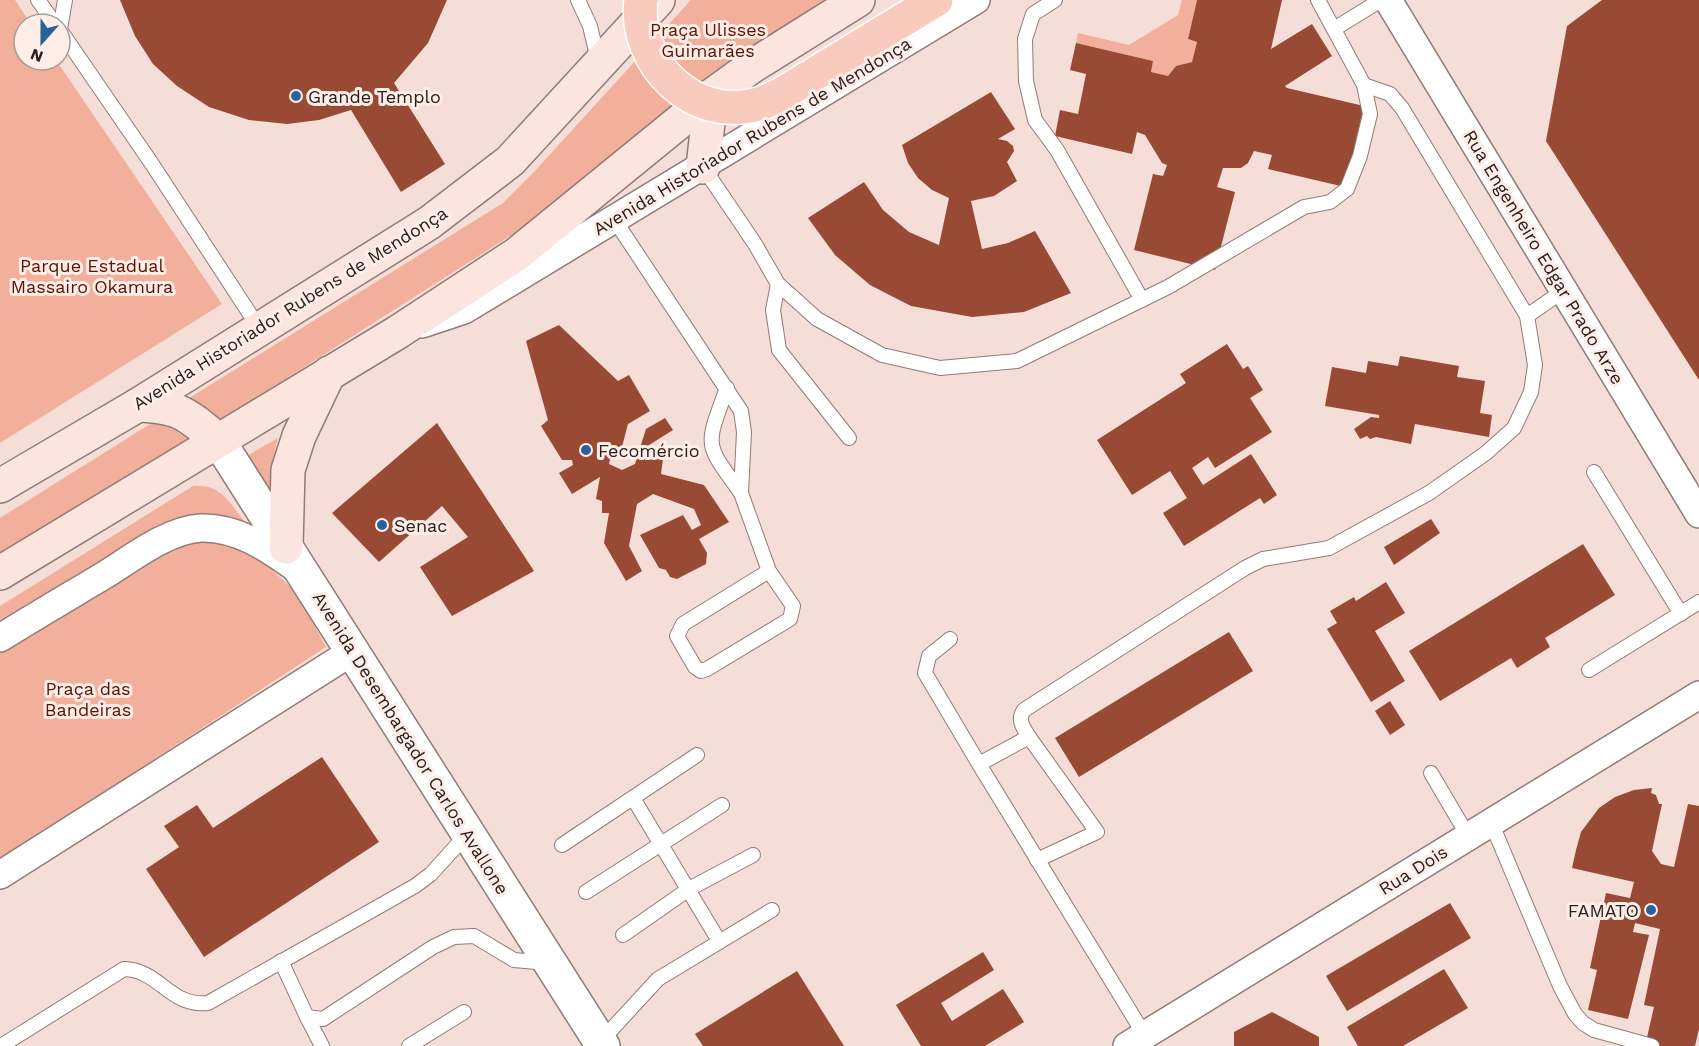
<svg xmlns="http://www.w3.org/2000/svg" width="1699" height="1046" font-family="'Work Sans',sans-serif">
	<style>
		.green { fill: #f2af9c }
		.building { fill: #984a34 }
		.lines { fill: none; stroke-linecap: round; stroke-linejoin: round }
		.service-casing { stroke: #907c76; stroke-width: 16 }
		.minor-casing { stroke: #907c76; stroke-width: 30 }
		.tertiary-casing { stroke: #907c76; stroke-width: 36 }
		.secondary-casing { stroke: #907c76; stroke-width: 36 }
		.service { stroke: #fff; stroke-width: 14 }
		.minor { stroke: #fff; stroke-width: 27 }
		.tertiary { stroke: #fff; stroke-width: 33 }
		.secondary { stroke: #fce5df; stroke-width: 33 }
		.primary-bridge-casing { stroke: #fff; stroke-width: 36; stroke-linecap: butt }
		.primary-bridge { stroke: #f9cbbe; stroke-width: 33 }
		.poi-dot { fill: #28629a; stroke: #ffede7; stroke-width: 2 }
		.labels { text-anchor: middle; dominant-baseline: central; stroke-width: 6; stroke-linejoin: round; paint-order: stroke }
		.park-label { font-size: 18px; fill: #5e1300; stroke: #ffede7 }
		.poi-label { font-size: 18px; fill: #28201e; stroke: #ffede7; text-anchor: start }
		.street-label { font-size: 18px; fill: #28201e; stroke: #ffede7 }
	</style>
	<rect width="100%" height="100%" fill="#f5ded8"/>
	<!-- green -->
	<g class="green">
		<path d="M0,0H15L31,24H24V60H56L222,304L0,443Z"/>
		<path d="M691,0H840L540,217L213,425L186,400L503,203L533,173Z"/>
		<path d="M1182,0H1197L1188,39L1197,42L1192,62L1176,66L1168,76L1151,72L1153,61L1076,43L1078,33L1129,45L1178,15Z"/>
		<path d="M166,419L192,437L0,555V518L155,421Z"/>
		<path d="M278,438L271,467L274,498L245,457Z"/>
		<path d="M193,486C221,483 231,504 246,524L222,515L205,513L168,521L0,620V606Z"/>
		<path d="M185,539L217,540L256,555L297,593L326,647L0,860V649Z"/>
	</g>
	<!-- building -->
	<g class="building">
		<path d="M120,0H447L428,43L394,83L445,164L401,192L351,110L319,120L287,124L249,120L209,107L177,86L153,64L135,36Z"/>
		<path d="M1197,0H1282L1271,49L1312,24L1332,56L1285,86L1287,88L1364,106L1345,187L1268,169L1272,155L1254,151L1248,163L1241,168H1223L1217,187L1235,192L1215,270L1134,250L1153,174L1163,176L1167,165L1162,163L1145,135L1137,132L1132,154L1055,136L1060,110L1078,114L1086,74L1070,70L1076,43L1153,61L1151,72L1168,76L1176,66L1192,62L1197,42L1188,39Z"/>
		<path d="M1602,0H1699V380L1546,141L1567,26Z"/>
		<path d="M991,92L1015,129L998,139L1007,141L1013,146L1014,151L1007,162L1017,181L994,196L971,201L982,249L1008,243L1035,231L1071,293L1024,312L972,317L911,306L870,285L835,255L808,218L864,182L883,210L909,232L939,245L949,198L932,190L918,178L908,163L902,145Z"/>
		<path d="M559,325L618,381L629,375L650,411L628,424L622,447L611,454L609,464L622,470L635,464L646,429L665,418L673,430L646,447L643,457L663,459L661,474L704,485L729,522L699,539L707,553L706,564L677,579L670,577L666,570L659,568L640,535L683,515L692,530L701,525L694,509L653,494L637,504L629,546L642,571L626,581L604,543L609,513H602V501L596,499L600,477L572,494L559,473L573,465L572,460H562L541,426L548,420L526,341Z"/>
		<path d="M1227,344L1243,369L1248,366L1263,390L1250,398L1272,432L1215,468L1208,457L1192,468L1203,485L1251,454L1277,495L1264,504L1260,498L1184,546L1163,513L1187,498L1170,471L1132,495L1097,440L1186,383L1180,374Z"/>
		<path d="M1400,356L1459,366L1457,377L1485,381L1480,413L1492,415L1489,437L1415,424L1411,444L1376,437L1370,439L1367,436L1360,439L1354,429L1371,417L1379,418V415L1325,406L1332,367L1366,373L1368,361L1398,366Z"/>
		<path d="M437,423L534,571L452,616L420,567L468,537L442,506L379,562L332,513Z"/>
		<path d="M1431,519L1440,533L1394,565L1384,547Z"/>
		<path d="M1583,544L1615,595L1545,638L1550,647L1517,668L1511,658L1440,701L1409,651Z"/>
		<path d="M1386,582L1405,613L1375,631L1405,681L1371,702L1327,629L1337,623L1330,611L1354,597L1356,601Z"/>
		<path d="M1229,632L1253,671L1079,777L1055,738Z"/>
		<path d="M1390,701L1405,725L1390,735L1375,711Z"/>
		<path d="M322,757L379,842L204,957L146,869L179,847L164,826L197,805L213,828Z"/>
		<path d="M1652,788L1651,793L1656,795L1659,804H1662L1652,851L1661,864L1674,867L1688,804L1699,806V1029L1695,1046H1645L1654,1007L1644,1005L1660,929L1635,923L1633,932L1649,935L1628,1019L1588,1010L1597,970L1590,968L1606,893L1630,898L1634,882L1572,868L1576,850L1581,832L1599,808L1615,797L1634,790Z"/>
		<path d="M1450,903L1471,938L1347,1011L1326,976Z"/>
		<path d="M983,952L994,970L941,1003L952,1021L1003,989L1024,1022L985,1046H921L896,1005Z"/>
		<path d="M1444,969L1468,1008L1403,1046H1358L1347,1027Z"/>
		<path d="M797,971L844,1046H703L695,1034Z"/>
		<path d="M1272,1012L1319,1037V1046H1234V1032Z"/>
	</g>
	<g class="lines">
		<!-- service casing -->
		<g class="service-casing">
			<g id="service">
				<path d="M38,0L55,24"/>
				<path d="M578,0L590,26L598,60"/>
				<path d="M1055,0L1033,14L1025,39L1026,81L1035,120L1057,150L1142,300"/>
				<path d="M60,29L65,0"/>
				<path d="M1334,29L1381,0"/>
				<path d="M60,30L152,164L259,328"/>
				<path d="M1364,85L1390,94L1402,108L1527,316"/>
				<path d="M703,167L755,244L778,284L817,319L882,355L940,368L1017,361L1168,287L1304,207L1330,202L1347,189L1360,156L1370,114L1364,85L1318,0"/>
				<path d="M614,219L741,411L744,432L741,493L769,571L793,606L790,619L707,669L701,671L695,667L677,636L683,624L769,571"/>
				<path d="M778,284L773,310L779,350L849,438"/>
				<path d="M727,388C705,448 704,442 741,493"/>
				<path d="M1594,472L1681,614"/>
				<path d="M950,639L929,656L925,673L979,764"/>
				<path d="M1589,670L1699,602"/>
				<path d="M1029,737L979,764L1147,1039"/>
				<path d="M1431,773L1468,836"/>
				<path d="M633,798L719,941"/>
				<path d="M1491,822L1560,986L1575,1014L1583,1023L1594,1030L1652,1046"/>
				<path d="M562,845L697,755"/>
				<path d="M1037,860L1097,832L1029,737C1023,727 1017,720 1024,710L1245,568L1263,559L1329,548L1429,493L1486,453L1514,428L1531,392L1535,365L1527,316L1563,291"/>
				<path d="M586,892L722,805"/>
				<path d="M623,935L689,889L753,855"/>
				<path d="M281,961L307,1017L323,1019L433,947L454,937L474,936L514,960L548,963"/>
				<path d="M307,1017L322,1046"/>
				<path d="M600,1042L658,979L772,910"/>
				<path d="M1,1046L124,969C160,970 169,1007 208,1003L415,886L431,874L468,833"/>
				<path d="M409,1046L464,1012"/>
			</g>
		</g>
		<!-- minor casing -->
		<g class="minor-casing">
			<g id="minor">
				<path d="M1388,0L1699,514"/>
				<path d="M422,324L464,310L976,0"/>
				<path d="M0,638C34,617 68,597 103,576C131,559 167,530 201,528C238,527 269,549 297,569"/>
				<path d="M0,875L353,651"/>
				<path d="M1127,1046L1699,695"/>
			</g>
		</g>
		<!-- tertiary casing -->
		<g class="tertiary-casing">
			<path id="tertiary" d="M218,440L603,1046"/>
		</g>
		<!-- secondary casing -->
		<g class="secondary-casing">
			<g id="secondary">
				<path d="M703,167L711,96"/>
				<path d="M138,405C181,407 185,413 218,440"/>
				<path d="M0,486L138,405L429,223L510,161L658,0"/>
				<path d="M286,547L288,470L299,436L329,373"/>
				<path d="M0,573L398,332L517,254L711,96L751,67L858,0"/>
			</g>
		</g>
		<!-- service -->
		<use href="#service" class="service"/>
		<!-- minor -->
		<use href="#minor" class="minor"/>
		<!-- tertiary -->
		<use href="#tertiary" class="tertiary"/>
		<!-- secondary -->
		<use href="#secondary" class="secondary"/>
		<!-- primary-bridge casing -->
		<g class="primary-bridge-casing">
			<path id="primary-bridge" d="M641,0C633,63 694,123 758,104C766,102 773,98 780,95L936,0"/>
		</g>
		<!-- primary-bridge -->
		<use href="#primary-bridge" class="primary-bridge"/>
	</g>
	<!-- markers -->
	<g class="poi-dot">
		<circle cx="296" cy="96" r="6"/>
		<circle cx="586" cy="450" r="6"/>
		<circle cx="382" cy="525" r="6"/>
		<circle cx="1651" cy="910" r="6"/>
	</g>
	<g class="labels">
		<!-- park labels -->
		<g class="park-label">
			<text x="708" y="29">Praça Ulisses<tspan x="708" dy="21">Guimarães</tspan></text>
			<text x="92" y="265">Parque Estadual<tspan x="92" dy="21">Massairo Okamura</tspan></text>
			<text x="88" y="688">Praça das<tspan x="88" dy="21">Bandeiras</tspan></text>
		</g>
		<!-- poi labels -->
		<g class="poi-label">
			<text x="308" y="96">Grande Templo</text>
			<text x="598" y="450">Fecomércio</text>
			<text x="394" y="525">Senac</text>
			<text x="1639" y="910" text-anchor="end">FAMATO</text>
		</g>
		<!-- street labels -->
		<g class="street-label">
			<text transform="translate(752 136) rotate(-31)">Avenida Historiador Rubens de Mendonça</text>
			<text transform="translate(1544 257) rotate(59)">Rua Engenheiro Edgar Prado Arze</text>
			<text transform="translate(290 308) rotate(-32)">Avenida Historiador Rubens de Mendonça</text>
			<text transform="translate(411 743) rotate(58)">Avenida Desembargador Carlos Avallone</text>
			<text transform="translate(1413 870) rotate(-32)">Rua Dois</text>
		</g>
	</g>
	<!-- north arrow -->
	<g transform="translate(42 42) rotate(201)"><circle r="28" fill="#ffede7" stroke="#a99b97" stroke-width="1.5"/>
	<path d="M0-4.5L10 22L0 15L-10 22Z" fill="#28629a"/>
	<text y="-9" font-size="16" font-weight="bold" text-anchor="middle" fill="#28201e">N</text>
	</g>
</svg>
